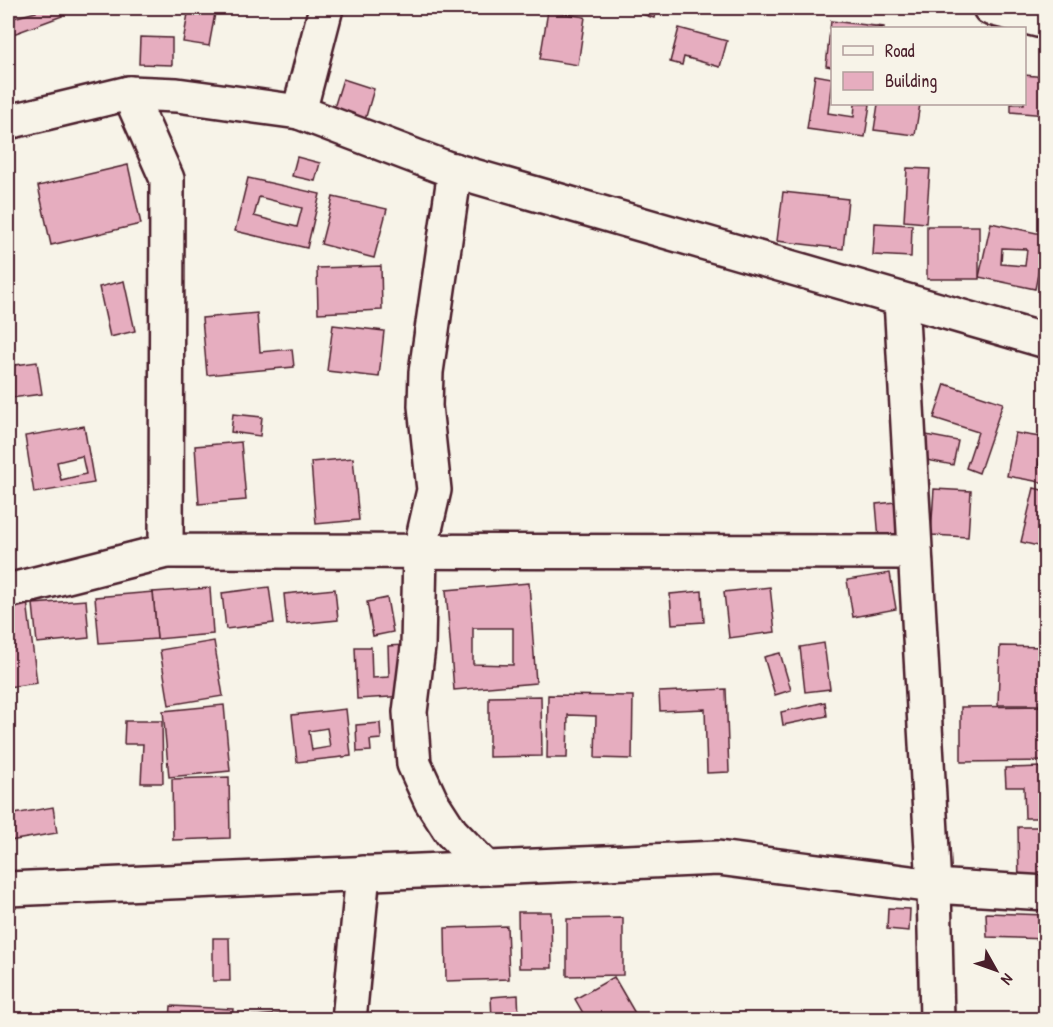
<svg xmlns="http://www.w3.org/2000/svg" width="1053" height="1027" font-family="'Patrick Hand',sans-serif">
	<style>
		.building { fill: #e6adbf; stroke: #4a1f2b; stroke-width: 1.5; fill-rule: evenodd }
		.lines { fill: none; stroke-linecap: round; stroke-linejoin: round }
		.street-casing { stroke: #4a1f2b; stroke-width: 38 }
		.street { stroke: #f7f3e8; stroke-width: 33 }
	</style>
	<rect width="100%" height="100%" fill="#f7f3e8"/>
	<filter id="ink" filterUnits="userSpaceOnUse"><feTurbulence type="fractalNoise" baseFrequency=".0167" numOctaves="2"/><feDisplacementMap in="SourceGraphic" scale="12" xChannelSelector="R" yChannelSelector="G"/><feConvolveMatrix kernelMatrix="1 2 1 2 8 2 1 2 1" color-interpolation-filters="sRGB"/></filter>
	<g filter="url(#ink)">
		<!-- building -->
		<g class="building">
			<path d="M8,8H10L13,18L36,12L34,8H59L62,16L8,36Z"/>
			<path d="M189,8H216L209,46L183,42Z"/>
			<path d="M623,8H657L654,18Z"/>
			<path d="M548,11L585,17L578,65L540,59Z"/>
			<path d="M831,21L884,27V28H832V67L826,66Z"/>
			<path d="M679,28L727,41L720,67L684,57L682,65L670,62Z"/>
			<path d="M140,37L172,38V65L139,64Z"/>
			<path d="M815,75L832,78L828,113L854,117L855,104H870L865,137L807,129Z"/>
			<path d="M1024,75L1046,77V115L1011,112V104H1024Z"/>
			<path d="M343,79L374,89L365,120L333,111Z"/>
			<path d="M878,104H920L915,135L874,130Z"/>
			<path d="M297,157L320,163L315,181L292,176Z"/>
			<path d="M128,165L141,224L51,245L38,186Z"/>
			<path d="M907,168L930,169L926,223L904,221Z"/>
			<path d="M248,178L320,194L307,248L235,231ZM259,197L302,208L297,227L254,216Z"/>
			<path d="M783,192L848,199L843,249L777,241Z"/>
			<path d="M333,197L387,209L374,258L321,244Z"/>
			<path d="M875,223L912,225L911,257L873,255Z"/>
			<path d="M991,223L1046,235L1035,289L979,277ZM1002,248L1027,249L1025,266L1001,264Z"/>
			<rect x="927" y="226" width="52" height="53"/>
			<path d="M381,266L382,310L318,313L317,268Z"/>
			<path d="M124,281L135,331L110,337L99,287Z"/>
			<path d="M257,313L260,352L292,349L294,367L207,375L202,318Z"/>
			<path d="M333,325L384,331L379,377L327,371Z"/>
			<path d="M37,362L42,394L11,398L8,366Z"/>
			<path d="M945,384L1003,403L979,473L966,468L978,432L934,418Z"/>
			<path d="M233,414L262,417L260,436L231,432Z"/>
			<path d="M84,426L94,483L34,493L25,436ZM82,456L86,474L61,480L57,462Z"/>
			<path d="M1015,433L1046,438V447H1042L1038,467L1046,468V483L1007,476Z"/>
			<path d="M926,435L958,441L953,465L921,459Z"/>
			<path d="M241,442L246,500L199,504L195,446Z"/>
			<path d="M353,458L359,520L316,524L311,462Z"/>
			<path d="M1034,488L1046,491V548L1021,542Z"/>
			<path d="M934,489L971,491L968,537L931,535Z"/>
			<path d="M905,501L908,536L879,539L876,504Z"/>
			<path d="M890,573L896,609L853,617L847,580Z"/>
			<path d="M529,583L536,683L454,690L446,590ZM473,628H513V665L473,664Z"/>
			<path d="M269,587L274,623L226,629L222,593Z"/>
			<path d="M770,587L775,632L729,638L724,592Z"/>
			<path d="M210,588L213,634L157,639L153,592Z"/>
			<path d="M335,589L338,620L287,625L284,594Z"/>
			<path d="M702,591L704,622L672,624L670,594Z"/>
			<path d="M153,592L157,639L99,643L95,597Z"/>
			<path d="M387,598L393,632L373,636L367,602Z"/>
			<path d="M86,600L89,638L37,643L33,604Z"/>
			<path d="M27,601L37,683L8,687V604Z"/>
			<path d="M214,641L223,696L169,705L160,650Z"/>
			<path d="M824,643L830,689L805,692L800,647Z"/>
			<path d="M404,645L406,696L357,699L355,647H371L372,678L389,677L388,646Z"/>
			<path d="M1000,646L1046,647V705H998Z"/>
			<path d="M780,653L791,690L775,695L764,657Z"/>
			<path d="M726,689L729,772L707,773L705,709L660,711L659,692Z"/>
			<path d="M548,695L633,696L632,759L595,758L596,716L568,715L567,758H547Z"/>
			<path d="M541,696L542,756L489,757V697Z"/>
			<path d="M825,702L827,716L783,725L781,712Z"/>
			<path d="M224,705L230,771L169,777L163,711Z"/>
			<path d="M1046,706V761L961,762V707Z"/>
			<path d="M346,709L351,756L297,762L292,715ZM327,728L330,747L312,750L309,731Z"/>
			<path d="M125,721H162L163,783H141L143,744H124Z"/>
			<path d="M380,723L381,739L370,740L371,751L357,752L356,725Z"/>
			<path d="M1042,767L1046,769V818H1025L1024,787H1006L1005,768Z"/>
			<path d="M229,777L230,838L173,840L172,779Z"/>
			<path d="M53,807L57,833L9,841L8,815Z"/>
			<path d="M1018,827H1046V887H1019Z"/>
			<path d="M888,908L910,909L909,931L887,929Z"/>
			<path d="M518,912H551L552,968H519Z"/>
			<path d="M986,913L1046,915V939L987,937Z"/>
			<path d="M623,918V975L567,976V919Z"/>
			<path d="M507,926L509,979L446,981L445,928Z"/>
			<path d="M213,938H229L230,981H213Z"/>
			<path d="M614,977L639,1020H587L575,999Z"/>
			<path d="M518,995L519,1020H492L491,997Z"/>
			<path d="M171,1006L233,1009L232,1020H170Z"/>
			<path d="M289,1013V1020H244L243,1017Z"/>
		</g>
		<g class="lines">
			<!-- street casing -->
			<g class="street-casing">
				<g id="street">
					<path d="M990,8L1046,22"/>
					<path d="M129,93L167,179L166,551L915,552"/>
					<path d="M299,112L326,8"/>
					<path d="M8,122L129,93L177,95L299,112L446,168L1046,341"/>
					<path d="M455,170L426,372L425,406L434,490L420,551L418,647L410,712L414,764L431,801L451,832L486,868"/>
					<path d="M901,300L934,886L937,1020"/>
					<path d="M8,591L166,551"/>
					<path d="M8,889L718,858L934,886L1046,893"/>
					<path d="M349,1020L363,873"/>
				</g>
			</g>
			<!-- street -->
			<use href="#street" class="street"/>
		</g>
	</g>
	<!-- margin -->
	<rect width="1053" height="1027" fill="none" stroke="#f7f3e8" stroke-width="30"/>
	<rect x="15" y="15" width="1023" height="997" fill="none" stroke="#4a1f2b" stroke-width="2" filter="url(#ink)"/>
	<!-- legend -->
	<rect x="831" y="27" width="195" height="78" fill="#f7f3e8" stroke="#b29e9c" stroke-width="1.5"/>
	<rect x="843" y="46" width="30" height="9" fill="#f7f3e8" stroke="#b29e9c" stroke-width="1.5"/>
	<text x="885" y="57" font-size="18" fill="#4a1f2b">Road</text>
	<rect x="843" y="72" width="30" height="18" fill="#e6adbf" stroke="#b29e9c" stroke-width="1.5"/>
	<text x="885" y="87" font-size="18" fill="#4a1f2b">Building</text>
	<!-- north arrow -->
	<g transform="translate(996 970) rotate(130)" stroke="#f7f3e8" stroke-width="4.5" paint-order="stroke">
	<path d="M0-4.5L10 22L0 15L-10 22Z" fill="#4a1f2b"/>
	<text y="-9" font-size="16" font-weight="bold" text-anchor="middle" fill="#4a1f2b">N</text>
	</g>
</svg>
